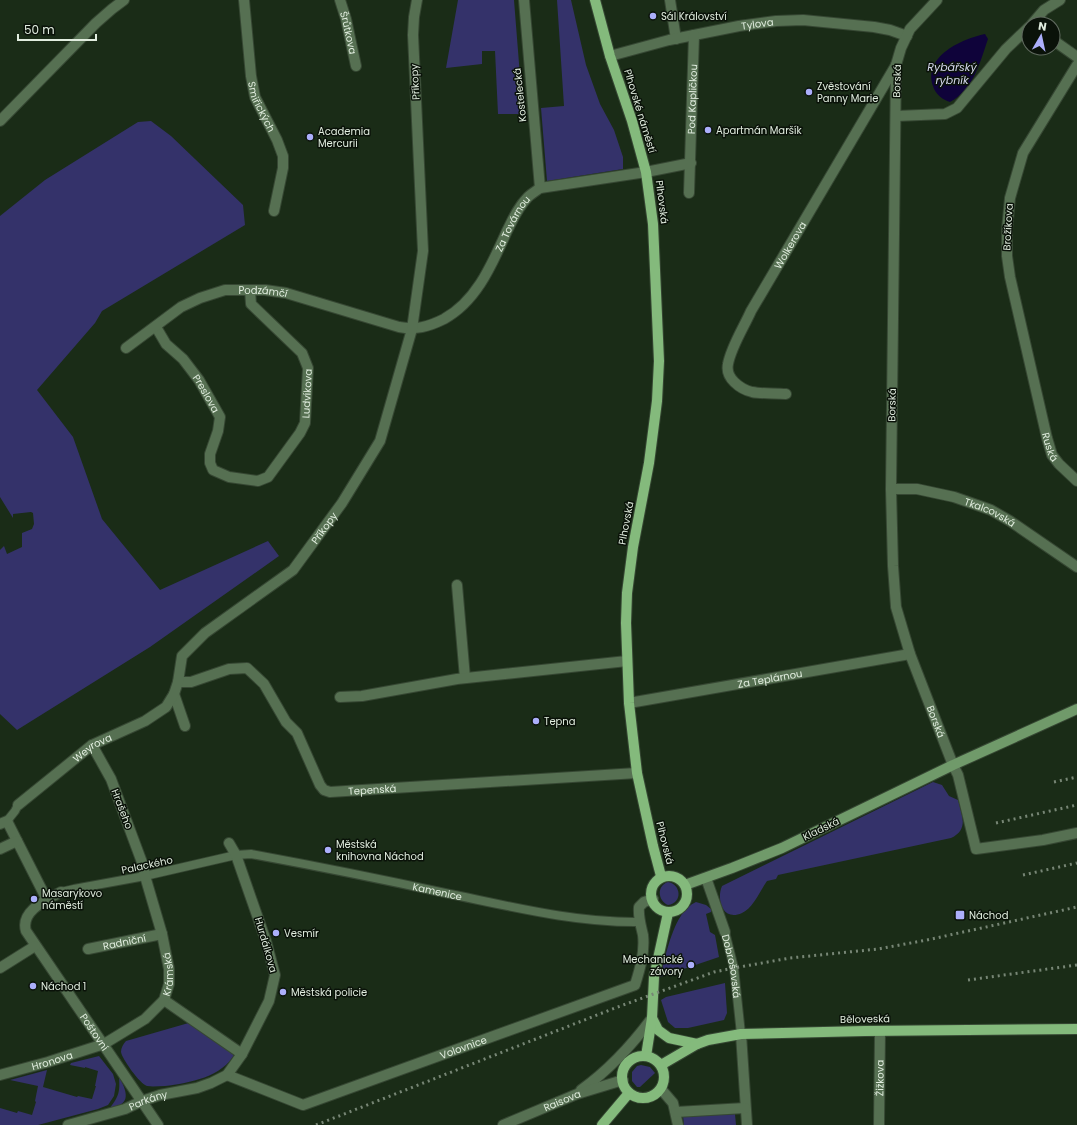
<svg xmlns="http://www.w3.org/2000/svg" width="1077" height="1125" font-family="Poppins,sans-serif">
	<style>
		.green { fill: #34326a }
		.water { fill: #0f033a }
		.lines { fill: none; stroke-linecap: round; stroke-linejoin: round }
		.pedestrian-casing { stroke: #364733; stroke-width: 10 }
		.minor-casing { stroke: #364733; stroke-width: 12 }
		.tertiary-casing { stroke: #364733; stroke-width: 12 }
		.secondary-casing { stroke: #364733; stroke-width: 12 }
		.primary-casing { stroke: #364733; stroke-width: 12 }
		.pedestrian { stroke: #567052; stroke-width: 8 }
		.minor { stroke: #567052; stroke-width: 10 }
		.tertiary { stroke: #567052; stroke-width: 10 }
		.secondary { stroke: #709a6a; stroke-width: 10 }
		.primary { stroke: #84ba7c; stroke-width: 10 }
		.rail { stroke: #778675; stroke-width: 3; stroke-dasharray: 2 4; stroke-linecap: butt }
		.poi-dot { fill: #acaffb; stroke: #0a1209; stroke-width: 1.5 }
		.labels { text-anchor: middle; dominant-baseline: central; stroke-width: 3; stroke-linejoin: round; paint-order: stroke }
		.poi-label { font-size: 10px; fill: #e1eddf; stroke: #0a1209; text-anchor: start }
		.street-label { font-size: 10px; fill: #e1eddf; stroke: #0a1209 }
		.water-label { font-size: 11px; font-style: italic; fill: #d6d8ee; stroke: #0a1209 }
	</style>
	<rect width="100%" height="100%" fill="#1a2c17"/>
	<!-- green -->
	<g class="green">
		<path d="M458,0H514L523,114H498L495,51H482V64L446,68Z"/>
		<path d="M557,0H571L586,65L600,104L614,130L623,157V169L547,181L541,108L564,106Z"/>
		<path d="M151,121L171,136L243,205L245,225L102,311L95,323L37,390L73,437L102,519L160,590L268,541L279,556L150,647L17,730L0,714V550L4,546L7,554L22,547V533L32,529L34,524L33,513L31,512L13,514V518L0,497V216L45,180L138,122Z"/>
		<path d="M933,782L942,785L949,796L958,800C962,816 969,829 951,838L778,875L776,879L767,881C760,891 753,908 742,913C723,922 716,900 722,886Z"/>
		<path d="M668,882C681,884 683,903 668,905C658,901 656,886 668,882Z"/>
		<path d="M696,902L706,905L711,909V912L706,914L710,932L715,935L719,957L660,977C666,956 673,912 696,902Z"/>
		<path d="M725,983L727,1013L724,1020L688,1028H675L668,1022L661,1000L666,997Z"/>
		<path d="M192,1022L235,1053C223,1077 189,1083 165,1086C159,1086 153,1087 147,1086C140,1084 122,1059 121,1052C121,1048 123,1044 126,1041Z"/>
		<path d="M99,1056L113,1074L116,1084L114,1096L108,1105L98,1109L38,1125H0V1108L17,1113L18,1111L32,1115L36,1102L35,1101L38,1086L10,1080L47,1070L43,1087L77,1097L78,1096L92,1099L96,1086H95L98,1071L85,1067V1068L70,1065L71,1063Z"/>
		<path d="M641,1065L650,1067L655,1073L640,1087H637L632,1081V1072L637,1066Z"/>
		<path d="M119,1077C127,1091 132,1105 110,1108C119,1096 120,1092 119,1077Z"/>
		<path d="M735,1114L736,1125H684L683,1116Z"/>
	</g>
	<!-- water -->
	<path class="water" d="M985,34L988,39C980,62 974,89 950,102C943,100 935,94 933,86C923,56 962,39 985,34Z"/>
	<g class="lines">
		<!-- pedestrian casing -->
		<g class="pedestrian-casing">
			<g id="pedestrian">
				<path d="M7,821L15,811L18,805"/>
				<path id="s1" d="M61,892L74,889L145,876L236,855L251,854C316,866 381,879 445,893C509,906 575,923 640,922"/>
				<path id="s2" d="M725,932L734,968L741,1034"/>
			</g>
		</g>
		<!-- minor casing -->
		<g class="minor-casing">
			<g id="minor">
				<path id="s3" d="M244,0L251,76L255,97L277,140L283,156V168L274,211"/>
				<path id="s4" d="M340,0L346,19L356,66"/>
				<path d="M524,0L540,188"/>
				<path d="M670,0L676,39"/>
				<path d="M1032,24L1044,10L1060,0"/>
				<path d="M1053,40L1077,57"/>
				<path id="s5" d="M610,56L669,40L739,26L776,21L803,20L874,27L890,30L907,36"/>
				<path id="s6" d="M1077,65L1023,153L1010,198L1007,230V256L1010,277L1047,438L1052,455L1059,464L1077,481"/>
				<path d="M896,116L945,114L957,108L1006,49L1029,27"/>
				<path d="M0,121L96,23L112,9L124,0"/>
				<path id="s7" d="M689,193L694,35"/>
				<path id="s8" d="M156,327L166,344L183,359L199,380L220,417L218,431L210,454V463L213,470L229,477L258,481L268,477L300,433L305,423L308,368L302,353L251,304L250,290"/>
				<path id="s9" d="M126,348L181,307L200,298L225,290H265L286,293L399,327C416,330 428,327 444,319C477,301 492,264 507,231C513,219 518,207 528,197C531,194 536,191 540,188L646,172L691,163"/>
				<path id="s10" d="M786,394C775,393 762,394 752,392C740,389 725,378 728,364C731,347 744,327 751,311L896,65"/>
				<path id="s11" d="M891,489H917L954,497L991,510L1010,521L1077,567"/>
				<path d="M457,585L465,678"/>
				<path id="s12" d="M178,682H191L229,669L247,668L264,684L286,722L297,733L320,785L324,790L330,792L637,773"/>
				<path d="M174,694L185,726"/>
				<path d="M340,697L362,696L457,679L627,661"/>
				<path id="s13" d="M629,703L910,654"/>
				<path d="M953,765L958,775L976,849L1043,840L1077,833"/>
				<path id="s14" d="M18,805L92,745L145,721L166,707L174,694L178,682L182,656L205,633L293,570L342,503L380,441L412,329L423,251L413,35L414,17L417,0"/>
				<path d="M0,824L7,821L47,900"/>
				<path d="M0,849L17,841"/>
				<path d="M706,878L725,932"/>
				<path id="s15" d="M61,892C46,900 20,911 26,931L158,1125"/>
				<path id="s16" d="M88,949L162,934"/>
				<path d="M0,968L35,946"/>
				<path d="M164,1000L242,1054"/>
				<path d="M741,1034L747,1125"/>
				<path id="s17" d="M0,1075L48,1062L104,1044L145,1019L164,1000L169,984V969L162,934L145,876L143,865L111,779L92,745"/>
				<path id="s18" d="M227,1075L303,1105L635,985C640,969 645,952 643,935C641,926 638,917 639,907L644,902L653,899"/>
				<path d="M661,1089L673,1103L678,1125"/>
				<path d="M581,1090C609,1070 632,1045 652,1018"/>
				<path d="M676,1112L745,1108"/>
				<path id="s19" d="M68,1125L125,1109L142,1101L160,1095L197,1088L211,1083L227,1075L242,1054L269,1001L275,975L266,941L236,855L229,843"/>
				<path id="s20" d="M503,1125L577,1094L623,1080"/>
				<path id="s21" d="M879,1125L880,1031"/>
			</g>
		</g>
		<!-- tertiary casing -->
		<g class="tertiary-casing">
			<g id="tertiary">
				<path id="s22" d="M937,0L910,29L901,48L896,65L891,489L893,566L896,607L910,654L953,765"/>
			</g>
		</g>
		<!-- secondary casing -->
		<g class="secondary-casing">
			<path id="secondary" d="M685,885L732,868L782,848L953,765L1077,709"/>
		</g>
		<!-- primary casing -->
		<g class="primary-casing">
			<g id="primary">
				<path d="M595,0L610,56L632,121L646,172L653,224L659,361L657,401L649,463L633,547L627,593L626,623L629,703L637,773L653,846L661,876"/>
				<circle cx="669" cy="894" r="18"/>
				<path d="M652,1018L658,1030L669,1038L697,1044"/>
				<path d="M646,1056L652,1018L654,977L668,913"/>
				<circle cx="643" cy="1077" r="21"/>
				<path d="M661,1065L697,1044L708,1040L741,1034L865,1031L1077,1029"/>
				<path d="M602,1125L629,1093"/>
			</g>
		</g>
		<!-- pedestrian -->
		<use href="#pedestrian" class="pedestrian"/>
		<!-- minor -->
		<use href="#minor" class="minor"/>
		<!-- tertiary -->
		<use href="#tertiary" class="tertiary"/>
		<!-- secondary -->
		<use href="#secondary" class="secondary"/>
		<!-- primary -->
		<use href="#primary" class="primary"/>
		<!-- rail -->
		<g class="rail">
			<path d="M1054,782L1077,777"/>
			<path d="M996,823L1077,805"/>
			<path d="M1023,875L1077,863"/>
			<path d="M968,980L1077,965"/>
			<path d="M316,1125L615,1008L714,972L734,968L790,958L878,949L927,940L1077,907"/>
		</g>
	</g>
	<!-- markers -->
	<g class="poi-dot">
		<circle cx="653" cy="16" r="4"/>
		<circle cx="809" cy="92" r="4"/>
		<circle cx="708" cy="130" r="4"/>
		<circle cx="310" cy="137" r="4"/>
		<circle cx="536" cy="721" r="4"/>
		<circle cx="328" cy="850" r="4"/>
		<circle cx="34" cy="899" r="4"/>
		<rect x="955" y="910" width="10" height="10" rx="2"/>
		<circle cx="276" cy="933" r="4"/>
		<circle cx="691" cy="965" r="4"/>
		<circle cx="33" cy="986" r="4"/>
		<circle cx="283" cy="992" r="4"/>
	</g>
	<g class="labels">
		<!-- poi labels -->
		<g class="poi-label">
			<text x="661" y="16">Sál Království</text>
			<text x="817" y="86">Zvěstování<tspan x="817" dy="12">Panny Marie</tspan></text>
			<text x="716" y="130">Apartmán Maršík</text>
			<text x="318" y="131">Academia<tspan x="318" dy="12">Mercurii</tspan></text>
			<text x="544" y="721">Tepna</text>
			<text x="336" y="844">Městská<tspan x="336" dy="12">knihovna Náchod</tspan></text>
			<text x="42" y="893">Masarykovo<tspan x="42" dy="12">náměstí</tspan></text>
			<text x="969" y="915">Náchod</text>
			<text x="284" y="933">Vesmír</text>
			<text x="683" y="959" text-anchor="end">Mechanické<tspan x="683" dy="12">závory</tspan></text>
			<text x="41" y="986">Náchod 1</text>
			<text x="291" y="992">Městská policie</text>
		</g>
		<!-- street labels -->
		<g class="street-label">
			<text stroke="none"><textPath href="#s5" startOffset="151">Tylova</textPath></text>
			<text stroke="none"><textPath href="#s4" startOffset="34">Šrůtkova</textPath></text>
			<text transform="translate(897 81) rotate(-88)">Borská</text>
			<text transform="translate(415 82) rotate(-93)">Příkopy</text>
			<text transform="translate(520 95) rotate(-96)">Kostelecká</text>
			<text stroke="none"><textPath href="#s7" startOffset="94">Pod Kapličkou</textPath></text>
			<text stroke="none"><textPath href="#s3" startOffset="109">Smiřických</textPath></text>
			<text transform="translate(640 111) rotate(73)">Plhovské náměstí</text>
			<text transform="translate(662 202) rotate(83)">Plhovská</text>
			<text stroke="none"><textPath href="#s9" startOffset="461">Za Továrnou</textPath></text>
			<text transform="translate(1008 227) rotate(-87)">Brožíkova</text>
			<text stroke="none"><textPath href="#s10" startOffset="209">Wolkerova</textPath></text>
			<text stroke="none"><textPath href="#s9" startOffset="154">Podzámčí</textPath></text>
			<text stroke="none"><textPath href="#s8" startOffset="84">Preslova</textPath></text>
			<text stroke="none"><textPath href="#s8" startOffset="319">Ludvíkova</textPath></text>
			<text transform="translate(892 405) rotate(-89)">Borská</text>
			<text stroke="none"><textPath href="#s6" startOffset="404">Ruská</textPath></text>
			<text stroke="none"><textPath href="#s11" startOffset="103">Tkalcovská</textPath></text>
			<text transform="translate(626 523) rotate(-79)">Plhovská</text>
			<text stroke="none"><textPath href="#s14" startOffset="426">Příkopy</textPath></text>
			<text stroke="none"><textPath href="#s13" startOffset="143">Za Teplárnou</textPath></text>
			<text stroke="none"><textPath href="#s22" startOffset="742">Borská</textPath></text>
			<text stroke="none"><textPath href="#s14" startOffset="94">Weyrova</textPath></text>
			<text stroke="none"><textPath href="#s12" startOffset="266">Tepenská</textPath></text>
			<text transform="translate(122 809) rotate(69)">Hrašeho</text>
			<text transform="translate(821 829) rotate(-26)">Kladská</text>
			<text transform="translate(665 843) rotate(76)">Plhovská</text>
			<text transform="translate(147 865) rotate(-12)">Palackého</text>
			<text stroke="none"><textPath href="#s1" startOffset="384">Kamenice</textPath></text>
			<text stroke="none"><textPath href="#s16" startOffset="37">Radniční</textPath></text>
			<text transform="translate(266 945) rotate(74)">Hurdálkova</text>
			<text stroke="none"><textPath href="#s2" startOffset="35">Dobrošovská</textPath></text>
			<text stroke="none"><textPath href="#s17" startOffset="210">Krámská</textPath></text>
			<text transform="translate(865 1019) rotate(-1)">Běloveská</text>
			<text stroke="none"><textPath href="#s15" startOffset="179">Poštovní</textPath></text>
			<text stroke="none"><textPath href="#s18" startOffset="252">Volovnice</textPath></text>
			<text stroke="none"><textPath href="#s17" startOffset="54">Hronova</textPath></text>
			<text stroke="none"><textPath href="#s21" startOffset="47">Žižkova</textPath></text>
			<text stroke="none"><textPath href="#s20" startOffset="64">Raisova</textPath></text>
			<text stroke="none"><textPath href="#s19" startOffset="84">Parkány</textPath></text>
		</g>
		<!-- water labels -->
		<g class="water-label">
			<text x="952" y="67">Rybářský<tspan x="952" dy="13">rybník</tspan></text>
		</g>
	</g>
	<!-- north arrow -->
	<g transform="translate(1041 36) rotate(9)"><circle r="19" fill="#0a1209" stroke="#606a5f"/>
	<path d="M0-3L7 15L0 10L-7 15Z" fill="#acaffb"/>
	<text y="-6" font-size="11" font-weight="bold" text-anchor="middle" fill="#e1eddf">N</text>
	</g>
	<!-- scale -->
	<path d="M18 34v6h78v-6" fill="none" stroke="#e1eddf" stroke-width="2"/>
	<text x="24" y="34" font-size="12" fill="#e1eddf" stroke="#0a1209" stroke-width="3" paint-order="stroke">50 m</text>
</svg>
